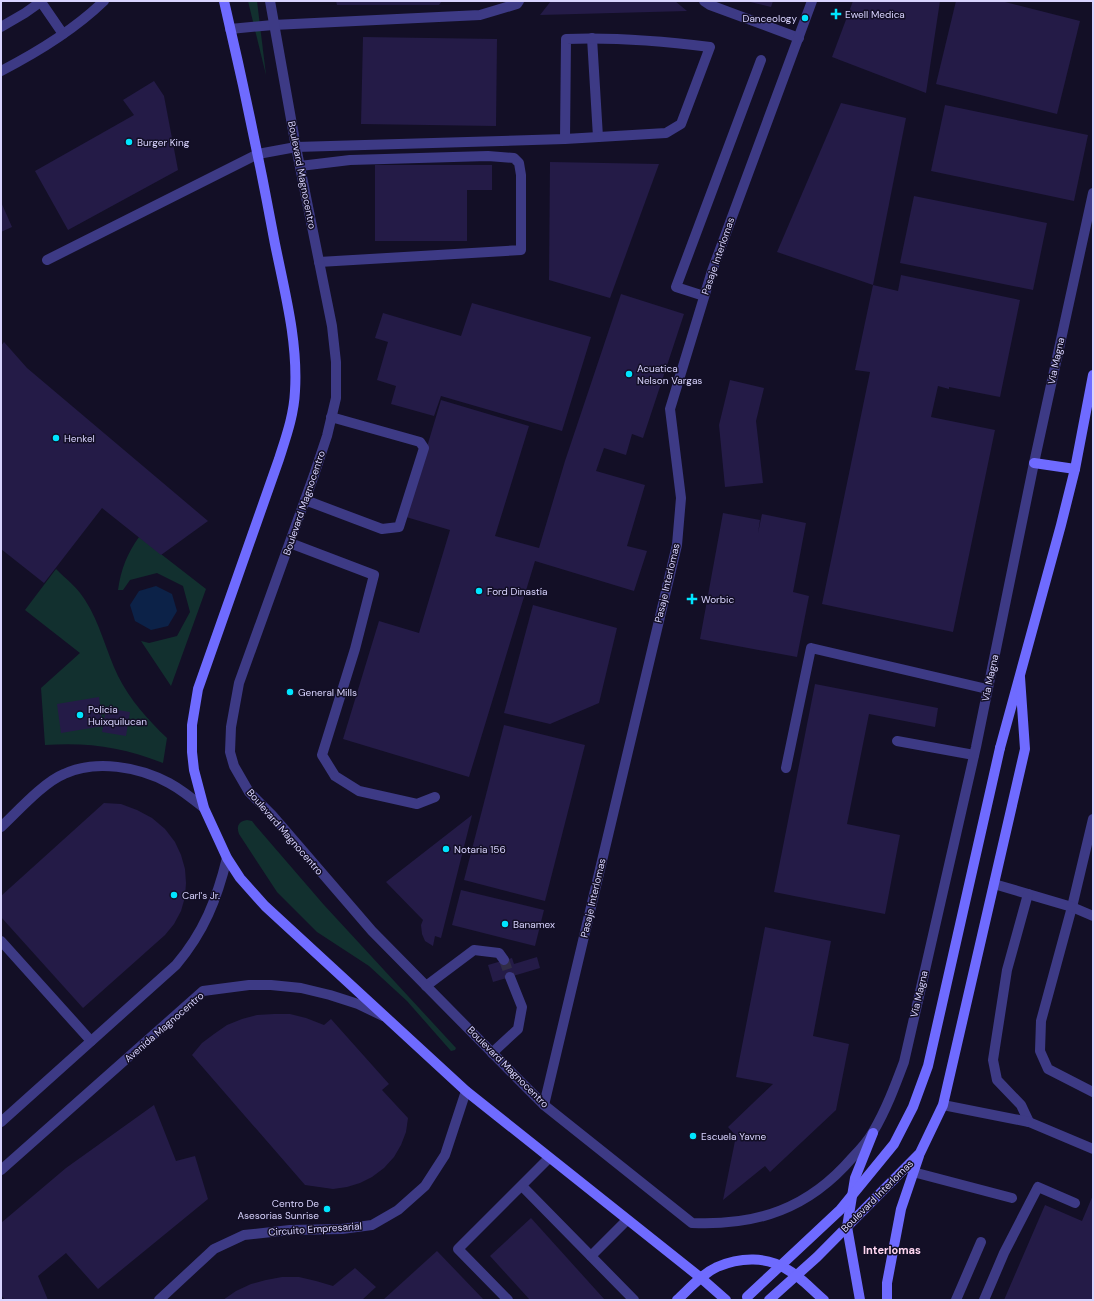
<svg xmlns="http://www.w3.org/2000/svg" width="1094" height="1301" font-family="'DM Sans',sans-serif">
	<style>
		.green { fill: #12302f }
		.water { fill: #0c2248 }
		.building { fill: #241b47 }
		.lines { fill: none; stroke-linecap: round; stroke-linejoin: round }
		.minor-tunnel { stroke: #312d47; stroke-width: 10; stroke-dasharray: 10 5; stroke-linecap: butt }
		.service { stroke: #3d3a85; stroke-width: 10 }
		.minor { stroke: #3d3a85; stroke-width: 10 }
		.tertiary { stroke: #3d3a85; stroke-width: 10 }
		.secondary { stroke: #6f6bff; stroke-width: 10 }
		.secondary-bridge { stroke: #6f6bff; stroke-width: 10 }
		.poi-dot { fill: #00e5ff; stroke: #130f26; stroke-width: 1.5 }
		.labels { text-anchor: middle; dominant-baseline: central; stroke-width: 3; stroke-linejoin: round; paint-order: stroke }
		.poi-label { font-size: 10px; fill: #d9d4ff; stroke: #130f26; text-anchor: start }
		.street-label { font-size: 10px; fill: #d9d4ff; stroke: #130f26 }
		.neighbourhood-label { font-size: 11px; font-weight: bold; fill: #ffd6f0; stroke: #130f26 }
	</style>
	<rect width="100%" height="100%" fill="#130f26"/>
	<!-- green -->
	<g class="green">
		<path d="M248,1H257L266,75Z"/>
		<path d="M139,537L206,589L171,686L141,641L149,643L177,636L190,612L183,586L157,573L130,580L123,590H118C121,569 127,554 139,537Z"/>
		<path d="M56,569C66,579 78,588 85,600C100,623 106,651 118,676C130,700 148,720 167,738L163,763C122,747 88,742 45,745L41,688L80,653L25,610Z"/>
		<path d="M247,820L252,821L255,825L324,905L456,1048L455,1050L451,1051L407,1001L369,966L317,932L277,892L239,834C236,826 239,821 247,820Z"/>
	</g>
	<!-- water -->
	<path class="water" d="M156,586L172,594L177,611L168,626L151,630L135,621L130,605L139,591Z"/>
	<!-- building -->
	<g class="building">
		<path d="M336,1H442L439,5H337Z"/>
		<path d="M551,1H675L687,11L540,15Z"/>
		<path d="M746,1H773L771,7Z"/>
		<path d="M853,1H940L926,93L832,57Z"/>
		<path d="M956,1H1001L1080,21L1057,114L936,84Z"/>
		<path d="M363,37L497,39L496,126L361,124Z"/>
		<path d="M154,81L164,96L178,170L68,230L35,171L134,115L123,100Z"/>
		<path d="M841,103L906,118L873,285L777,252Z"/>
		<path d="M945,105L1088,135L1074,201L931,171Z"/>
		<path d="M550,162L659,164L610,298L549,280Z"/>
		<path d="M375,165H492V190H467V241H375Z"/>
		<path d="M914,196L1047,223L1033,290L900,263Z"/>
		<path d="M1,202L12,227L1,232Z"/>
		<path d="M901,275L1020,300L1000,397L949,387V389L938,386L931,417L995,430L953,632L822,604L870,372L855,370L873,285L898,291Z"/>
		<path d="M621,294L684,314L643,438L632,434L626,455L604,448L596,471L645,485L627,546L647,551L634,591L535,561L469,777L343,739L379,621L419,633L450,530L406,517L441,400L529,426L495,536L539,548L565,461Z"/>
		<path d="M472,303L591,337L562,431L441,396L434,416L391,404L396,386L377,380L388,342L375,338L383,313L461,336Z"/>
		<path d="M4,342L27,368L208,521L161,555L102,508L44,583L1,549V346Z"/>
		<path d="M730,380L764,388L756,421L763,483L725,487L719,425Z"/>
		<path d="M723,513L760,520L758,533L762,514L806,523L793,592L809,596L797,657L700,639Z"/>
		<path d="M533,605L617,628L599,703L550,724L504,713Z"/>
		<path d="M815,684L938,708L935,727L869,714L847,824L900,835L885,914L774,892Z"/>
		<path d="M99,697L103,726L61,733L57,704Z"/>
		<path d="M106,708L130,712L126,736L102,732Z"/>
		<path d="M504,725L585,745L545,901L464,880Z"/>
		<path d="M104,803L121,804L137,810L152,818L165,829L175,842L181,855L185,869L186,883L185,897L181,911L174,924L165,935L83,1008L1,917V896Z"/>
		<path d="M472,815L441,938L435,936L433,946L425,941L422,934L421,925L423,920L386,882Z"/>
		<path d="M461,890L544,910L535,946L452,925Z"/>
		<path d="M765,927L831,941L813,1036L849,1044L836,1110L770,1172L765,1166L723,1200L736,1136L728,1127L773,1084L736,1077Z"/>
		<path d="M537,957L540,968L493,982L488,965L512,958L514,964Z"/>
		<path d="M274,1014H290L306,1018L324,1025L331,1019L389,1084L382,1090L408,1118L406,1132L401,1145L394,1157L384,1168L372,1177L360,1183L347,1187L333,1189L305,1185L192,1055L202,1043L214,1034L227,1025L242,1019L257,1015Z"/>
		<path d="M154,1105L176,1161L195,1156L208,1199L98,1289L66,1253L38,1276L48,1300H5L1,1295V1223L66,1168Z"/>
		<path d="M1093,1195V1300H1004L1045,1205L1082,1221Z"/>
		<path d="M531,1218L605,1300H530L490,1256Z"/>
		<path d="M437,1251L484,1300H383Z"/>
		<path d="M355,1268L376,1287L362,1300H223L236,1291L251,1284L266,1280L282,1277H299L316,1281L333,1286Z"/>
	</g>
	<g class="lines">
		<!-- minor-tunnel -->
		<path class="minor-tunnel" d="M504,960L510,977"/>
		<!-- service -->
		<g class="service">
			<path d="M704,1L710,5L799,38"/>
			<path d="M230,29L273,25L480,15L517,4L519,1"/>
			<path d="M592,38L598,137"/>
			<path d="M300,166L350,160L488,156L514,158L519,163L521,175V250L319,262"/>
			<path d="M47,260L258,154L296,147L565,139L666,133L681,124L710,47C662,41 614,37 566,39L565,139"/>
			<path d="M704,296L676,287L761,60"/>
			<path d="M305,500L382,529L399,527L424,448L420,442L331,417"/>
			<path d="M290,543L374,575L355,649L322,755L335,776L359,791L417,804L435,797"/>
			<path d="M897,741L974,755"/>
			<path d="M786,768L811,648L987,689"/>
			<path d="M1093,819L1072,907L1041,1021L1040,1051L1048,1069L1093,1092"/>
			<path d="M994,884L1072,907L1093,916"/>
			<path d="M1028,894L1007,970L993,1060L997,1080L1021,1105L1029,1122"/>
			<path d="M1,941L91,1041"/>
			<path d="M943,1105L1029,1122L1093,1149"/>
			<path d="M913,1172L1012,1198"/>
			<path d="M522,1186L634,1300"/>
			<path d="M591,1256L627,1220"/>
			<path d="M508,1300L458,1249L549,1158"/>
			<path d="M956,1300L981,1242"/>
			<path d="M984,1300L1004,1253L1038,1187L1075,1203"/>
		</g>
		<!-- minor -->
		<g class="minor">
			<path d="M1,827C18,811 44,782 64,774C96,759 139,767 169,783C182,790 193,799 204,808"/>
			<path d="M426,986L474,950L499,953L504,960"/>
			<path d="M492,1053L518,1029L522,1007L510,977"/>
			<path d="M544,1105L677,545L681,498L670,409L712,271L812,1"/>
			<path d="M159,1300L214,1249L244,1235L290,1230L342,1229L372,1225L398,1210L425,1186L445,1155L466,1091"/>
		</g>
		<!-- tertiary -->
		<g class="tertiary">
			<path d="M270,1L296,147L332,326L336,362V398L327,436L314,475L239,683L231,727L230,752L234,766L249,792L272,815L372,931L515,1076L544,1105L692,1223C758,1226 809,1208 852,1158C860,1150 868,1141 873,1132C886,1110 895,1086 904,1062L976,747L1034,463L1093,193"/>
			<path d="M41,2L63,34"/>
			<path d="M1,27L25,13L42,1"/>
			<path d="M1,71C38,52 74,30 104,1"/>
			<path d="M1,1122L176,965C204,932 217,899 227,858"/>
			<path d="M1,1170L203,991L249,985H271L301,988L330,995L358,1004L383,1016"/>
		</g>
		<!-- secondary -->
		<g class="secondary">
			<path d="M224,1C243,82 260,163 275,244C285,293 298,342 295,391C294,415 286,437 279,459L198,689L192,725V752L194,770L204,808L227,858L240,878L265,906L466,1091L701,1278L726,1300"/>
			<path d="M1034,463L1075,469"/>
			<path d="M1000,748L1061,525L1075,469L1093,375"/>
			<path d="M677,1300C689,1289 702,1274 717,1267C740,1257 767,1256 788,1270C801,1277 812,1290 824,1300"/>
			<path d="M769,1300L817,1257L920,1153L943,1105L1025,749L1020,677"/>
			<path d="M860,1300L847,1227L855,1178L873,1133"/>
			<path d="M887,1300V1283L901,1209L919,1156"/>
		</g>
		<!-- secondary-bridge -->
		<path class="secondary-bridge" d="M747,1297L840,1210L894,1144L913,1107L928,1066L1000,748"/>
	</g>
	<!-- markers -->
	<g class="poi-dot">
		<path d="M834 8h4v4h4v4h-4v4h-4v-4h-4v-4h4z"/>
		<circle cx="805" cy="18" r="4"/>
		<circle cx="129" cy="142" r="4"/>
		<circle cx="629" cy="374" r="4"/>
		<circle cx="56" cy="438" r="4"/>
		<circle cx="479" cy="591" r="4"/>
		<path d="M690 593h4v4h4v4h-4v4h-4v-4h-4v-4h4z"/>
		<circle cx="290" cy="692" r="4"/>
		<circle cx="80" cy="715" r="4"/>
		<circle cx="446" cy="849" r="4"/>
		<circle cx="174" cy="895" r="4"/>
		<circle cx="505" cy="924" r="4"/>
		<circle cx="693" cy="1136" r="4"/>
		<circle cx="327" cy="1209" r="4"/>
	</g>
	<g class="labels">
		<!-- poi labels -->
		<g class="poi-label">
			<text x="845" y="14">Ewell Medica</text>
			<text x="797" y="18" text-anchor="end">Danceology</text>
			<text x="137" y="142">Burger King</text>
			<text x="637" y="368">Acuatica<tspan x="637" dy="12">Nelson Vargas</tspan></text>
			<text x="64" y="438">Henkel</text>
			<text x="487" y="591">Ford Dinastía</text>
			<text x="701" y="599">Worbic</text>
			<text x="298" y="692">General Mills</text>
			<text x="88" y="709">Policia<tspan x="88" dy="12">Huixquilucan</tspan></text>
			<text x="454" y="849">Notaria 156</text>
			<text x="182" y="895">Carl's Jr.</text>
			<text x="513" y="924">Banamex</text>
			<text x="701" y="1136">Escuela Yavne</text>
			<text x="319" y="1203" text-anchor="end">Centro De<tspan x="319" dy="12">Asesorias Sunrise</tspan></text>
		</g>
		<!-- street labels -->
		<g class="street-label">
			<text transform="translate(302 175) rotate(79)">Boulevard Magnocentro</text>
			<text transform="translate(718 256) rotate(-71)">Pasaje Interlomas</text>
			<text transform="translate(1056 361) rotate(-78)">Vía Magna</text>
			<text transform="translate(304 503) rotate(-71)">Boulevard Magnocentro</text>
			<text transform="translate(667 583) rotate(-77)">Pasaje Interlomas</text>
			<text transform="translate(990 678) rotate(-78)">Vía Magna</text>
			<text transform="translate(285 832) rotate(49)">Boulevard Magnocentro</text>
			<text transform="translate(593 898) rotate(-77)">Pasaje Interlomas</text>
			<text transform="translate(919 994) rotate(-77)">Vía Magna</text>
			<text transform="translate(164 1027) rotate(-41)">Avenida Magnocentro</text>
			<text transform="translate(508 1067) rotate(45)">Boulevard Magnocentro</text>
			<text transform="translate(877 1196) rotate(-45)">Boulevard Interlomas</text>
			<text transform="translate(315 1229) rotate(-4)">Circuito Empresarial</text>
		</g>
		<!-- neighbourhood labels -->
		<g class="neighbourhood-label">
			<text x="892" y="1250">Interlomas</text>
		</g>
	</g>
	<!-- border -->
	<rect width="1094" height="1301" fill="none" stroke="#d9d4ff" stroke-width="4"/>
</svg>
